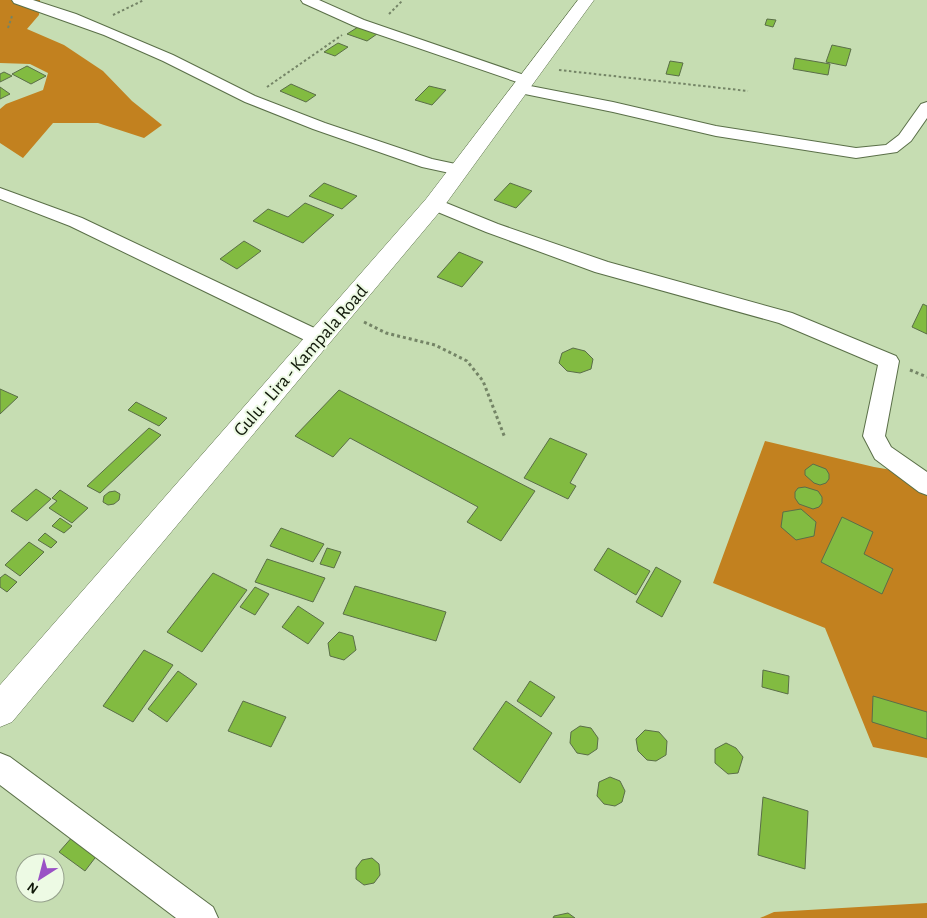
<svg xmlns="http://www.w3.org/2000/svg" width="927" height="918" font-family="'Alegreya Sans',sans-serif">
	<style>
		.forest { fill: #c2811f }
		.building { fill: #82bb41; stroke: #5a6e48 }
		.lines { fill: none; stroke-linecap: round; stroke-linejoin: round }
		.street-casing { stroke: #5a6f48; stroke-width: 2 }
		.primary-casing { stroke: #5a6f48; stroke-width: 1 }
		.path-far1 { stroke: #748466; stroke-width: 2; stroke-dasharray: 2.5 2.5; stroke-linecap: butt }
		.path { stroke: #748466; stroke-width: 3; stroke-dasharray: 3 3; stroke-linecap: butt }
		.street { fill: #fff; fill-rule: evenodd }
		.primary { fill: #fff; fill-rule: evenodd }
		.labels { text-anchor: middle; dominant-baseline: central; stroke-width: 4; stroke-linejoin: round; paint-order: stroke }
		.street-label { font-size: 19px; fill: #101809; stroke: #edfae4 }
	</style>
	<rect width="100%" height="100%" fill="#c6ddb2"/>
	<!-- forest -->
	<g class="forest">
		<path d="M0,0H40L39,15L27,29L64,45L103,71L132,101L162,125L144,138L98,123H53L23,158L0,143V109L6,104L43,90L48,73L30,64L0,63Z"/>
		<path d="M765,441L874,467L927,476V758L873,747L825,628L713,583Z"/>
		<path d="M927,903V918H760L774,912Z"/>
	</g>
	<!-- building -->
	<g class="building">
		<path d="M767,19L776,20L773,27L765,25Z"/>
		<path d="M358,27L377,34L367,41L347,34Z"/>
		<path d="M338,43L348,47L335,56L324,52Z"/>
		<path d="M832,45L851,49L846,66L826,62Z"/>
		<path d="M795,58L830,64L828,75L793,69Z"/>
		<path d="M670,61L683,63L679,76L666,74Z"/>
		<path d="M27,66L46,76L31,84L12,74Z"/>
		<path d="M4,72L12,76L0,82V74Z"/>
		<path d="M291,84L316,95L306,102L280,91Z"/>
		<path d="M429,86L446,90L432,105L415,100Z"/>
		<path d="M0,87L10,94L0,99Z"/>
		<path d="M324,183L357,196L342,209L309,196Z"/>
		<path d="M510,183L532,191L516,208L494,200Z"/>
		<path d="M305,203L334,215L303,243L253,221L268,209L288,217Z"/>
		<path d="M244,241L261,251L237,269L220,259Z"/>
		<path d="M459,252L483,262L462,287L437,277Z"/>
		<path d="M923,304L927,306V334L912,327Z"/>
		<path d="M573,348L585,351L593,359L591,369L580,373L567,371L559,363L562,353Z"/>
		<path d="M0,389L18,397L0,414Z"/>
		<path d="M339,390L535,491L501,541L467,522L478,507L350,438L333,457L295,436Z"/>
		<path d="M136,402L167,418L159,426L128,410Z"/>
		<path d="M149,428L161,435L100,493L87,486Z"/>
		<path d="M550,438L587,454L570,483L576,486L568,499L524,478Z"/>
		<path d="M813,464L826,469L829,474V479L826,483L820,485L814,483L805,475V470Z"/>
		<path d="M805,487L818,491L822,497V503L819,507L813,509L799,504L795,498V492L798,488Z"/>
		<path d="M36,489L51,499L27,521L11,511Z"/>
		<path d="M60,490L88,508L72,523L49,508L57,501L52,498Z"/>
		<path d="M115,491L120,494L119,500L114,504L108,505L103,502L104,496L109,492Z"/>
		<path d="M801,509L816,522L814,536L796,540L781,527L783,512Z"/>
		<path d="M842,517L873,532L864,554L893,569L882,594L821,562Z"/>
		<path d="M60,518L72,526L64,533L52,526Z"/>
		<path d="M281,528L324,544L313,562L270,546Z"/>
		<path d="M45,533L57,542L51,548L38,540Z"/>
		<path d="M29,542L44,552L20,576L5,565Z"/>
		<path d="M327,548L341,552L334,568L320,564Z"/>
		<path d="M608,548L650,571L636,595L594,570Z"/>
		<path d="M267,559L325,578L313,602L255,582Z"/>
		<path d="M656,567L681,581L662,617L636,602Z"/>
		<path d="M213,573L247,590L202,652L167,632Z"/>
		<path d="M5,574L17,582L7,592L0,587V578Z"/>
		<path d="M355,586L446,612L436,641L343,614Z"/>
		<path d="M255,587L269,594L255,615L240,607Z"/>
		<path d="M298,606L324,623L308,644L282,627Z"/>
		<path d="M339,632L353,636L356,650L344,660L330,656L328,643Z"/>
		<path d="M144,650L173,665L133,722L103,706Z"/>
		<path d="M763,670L789,676L788,694L762,687Z"/>
		<path d="M178,671L197,684L167,722L148,709Z"/>
		<path d="M530,681L555,697L541,717L517,701Z"/>
		<path d="M873,696L927,712V739L872,722Z"/>
		<path d="M243,701L286,717L271,747L228,731Z"/>
		<path d="M506,701L552,733L520,783L473,749Z"/>
		<path d="M580,726L591,728L598,738L597,749L588,755L577,753L570,743L571,732Z"/>
		<path d="M645,730L659,732L667,741L666,755L656,761L647,760L638,751L636,739Z"/>
		<path d="M726,743L736,748L743,757L738,773L728,774L715,763V749Z"/>
		<path d="M610,777L620,781L625,791L622,802L615,806L604,804L597,796L599,782Z"/>
		<path d="M763,797L808,811L805,869L758,855Z"/>
		<path d="M74,835L98,854L85,871L59,852Z"/>
		<path d="M372,858L379,864L380,875L374,883L364,885L356,879V868L362,860Z"/>
		<path d="M568,913L575,918H553L554,916Z"/>
	</g>
	<g class="lines">
		<!-- street casing -->
		<g class="street-casing">
			<g id="street">
				<path d="M12,0H33L76,14L173,55L255,96L325,123L432,159L465,166L467,170L465,174L459,175L422,167L313,129L245,102L163,61L104,35L14,3Z"/>
				<path d="M301,0H319L364,20L530,77L533,80L530,83H520L354,26L303,3Z"/>
				<path d="M520,84L613,102L716,126L856,148L886,145L899,135L921,104L927,102V118L911,141L897,152L856,158L716,136L613,112L515,92L512,89L515,86Z"/>
				<path d="M0,188L82,218L327,334L330,339L327,344L320,346L313,344L70,226L0,199Z"/>
				<path d="M434,198L498,224L608,262L792,313L896,356L899,361L885,436L891,447L927,472V495L919,492L875,459L863,436L878,365L779,323L595,272L486,232L428,208L425,204L428,200Z"/>
				<path d="M0,753L10,757L213,907L218,918H176L0,785Z"/>
			</g>
		</g>
		<!-- primary casing -->
		<g class="primary-casing">
			<path id="primary" d="M578,0H594L442,209L12,722L0,727V685L426,199Z"/>
		</g>
		<!-- path-far1 -->
		<g class="path-far1">
			<path d="M389,14L403,0"/>
			<path d="M113,15L144,0"/>
			<path d="M8,28L12,16"/>
			<path d="M559,70L748,91"/>
			<path d="M267,87L342,35"/>
		</g>
		<!-- path -->
		<g class="path">
			<path d="M364,322L386,333L435,345L467,361L483,381L505,438"/>
			<path d="M910,370L927,377"/>
		</g>
		<!-- street -->
		<use href="#street" class="street"/>
		<!-- primary -->
		<use href="#primary" class="primary"/>
	</g>
	<g class="labels">
		<!-- street labels -->
		<g class="street-label">
			<text transform="translate(301 361) rotate(-49)">Gulu - Lira - Kampala Road</text>
		</g>
	</g>
	<!-- north arrow -->
	<g transform="translate(40 878) rotate(216)"><circle r="24" fill="#edfae4" stroke="#95a08c"/>
	<path d="M0-4L9 19L0 12L-9 19Z" fill="#9a51c5"/>
	<text y="-8" font-size="14" font-weight="bold" text-anchor="middle" fill="#101809">N</text>
	</g>
</svg>
